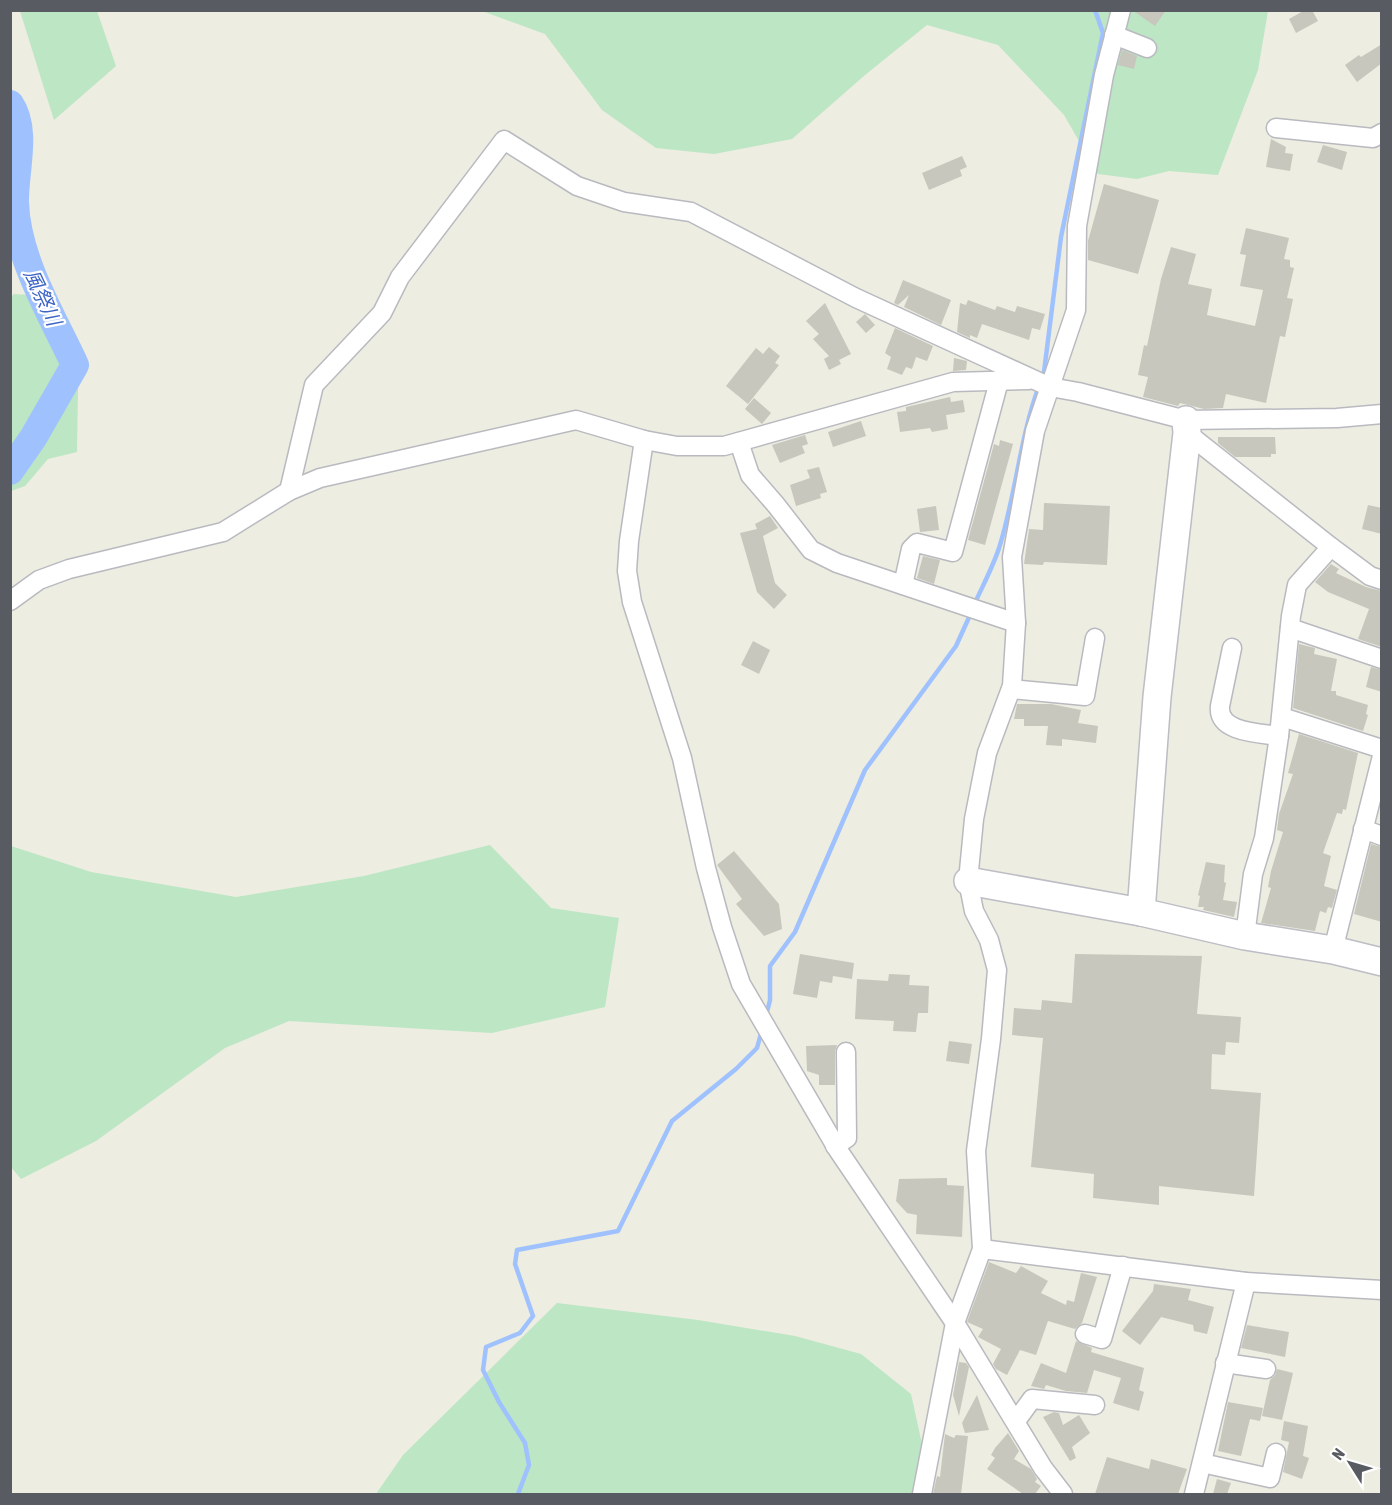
<svg xmlns="http://www.w3.org/2000/svg" width="1392" height="1505" font-family="'Asap Condensed','Noto Sans JP',sans-serif">
	<style>
		.green { fill: #bce6c4 }
		.lines { fill: none; stroke-linecap: round; stroke-linejoin: round }
		.stream { stroke: #9fc2ff; stroke-width: 4.5 }
		.river { stroke: #9fc2ff; stroke-width: 28 }
		.building { fill: #c8c7be }
		.street-casing { stroke: #b9bac0; stroke-width: 21 }
		.secondary-casing { stroke: #bcbdc5; stroke-width: 30 }
		.street { stroke: #fff; stroke-width: 18 }
		.secondary { stroke: #fff; stroke-width: 27 }
		.labels { text-anchor: middle; dominant-baseline: central; stroke-width: 4.5; stroke-linejoin: round; paint-order: stroke }
		.water-label { font-size: 20px; font-style: italic; fill: #3e65c5; stroke: #fff }
	</style>
	<rect width="100%" height="100%" fill="#edede1"/>
	<!-- green -->
	<g class="green">
		<path d="M20,11H97L116,66L54,120Z"/>
		<path d="M482,11H1268L1258,70L1218,175L1169,171L1137,179L1098,174L1064,115L998,45L927,25L865,75L792,139L714,154L656,148L602,110L545,34Z"/>
		<path d="M14,294L29,295L37,315L72,333L78,388L77,452L48,459L25,486L11,491L10,298Z"/>
		<path d="M490,845L551,908L619,918L605,1007L492,1033L289,1021L225,1048L96,1141L21,1179L11,1167V846L91,872L236,897L364,876Z"/>
		<path d="M557,1303L698,1320L795,1336L861,1354L911,1394L933,1494H376L403,1455Z"/>
	</g>
	<g class="lines">
		<!-- stream -->
		<g class="stream">
			<path d="M1042,379L1044,372L1061,237L1103,33L1095,10"/>
			<path d="M974,605C983,585 994,565 1000,545C1016,493 1020,437 1039,386"/>
			<path d="M766,1016L770,1000V966L795,932L865,770L956,646L971,613"/>
			<path d="M518,1494L529,1465L525,1443L499,1402L483,1370L486,1347L520,1333L533,1316L515,1264L517,1250L618,1231L672,1121L736,1069L757,1048L762,1030"/>
		</g>
		<!-- river -->
		<path class="river" d="M10,104C28,130 14,173 15,203C17,259 52,315 75,365L33,438L10,471"/>
	</g>
	<!-- building -->
	<g class="building">
		<path d="M1132,10H1166L1155,26Z"/>
		<path d="M1305,10H1312L1318,21L1296,33L1289,19Z"/>
		<path d="M1382,44V63L1357,82L1345,65L1359,55L1361,57Z"/>
		<path d="M1122,50L1137,56L1134,69L1118,65Z"/>
		<path d="M1271,139L1286,147L1285,153L1293,154L1290,171L1266,167Z"/>
		<path d="M1323,145L1347,152L1342,170L1317,162Z"/>
		<path d="M962,156L967,167L960,170L962,176L929,190L922,173Z"/>
		<path d="M1104,184L1159,200L1138,274L1088,260V241Z"/>
		<path d="M1246,228L1289,238L1284,259L1290,260V267L1294,268L1287,298L1293,299L1285,337L1280,336L1266,403L1226,394L1223,408L1204,409L1180,403L1178,406L1143,397L1148,377L1138,375L1144,345L1147,346L1161,279L1171,247L1196,254L1188,284L1212,289L1207,315L1255,326L1263,290L1240,286L1246,255L1240,254Z"/>
		<path d="M903,280L951,300L941,325L904,307L909,295L898,305L894,303Z"/>
		<path d="M968,300L995,310L997,306L1015,312L1017,306L1045,314L1040,330L1032,328L1029,340L982,324L977,338L970,335V338L957,332L960,303L966,305Z"/>
		<path d="M825,303L851,354L839,360L841,364L829,370L824,359L829,356L813,339L819,334L806,321Z"/>
		<path d="M865,314L875,325L866,333L856,322Z"/>
		<path d="M895,328L933,346L927,361L916,357L912,369L906,367L902,375L887,369L891,357L885,353Z"/>
		<path d="M769,347L780,356L775,363L779,365L748,404L726,386L756,348L763,354Z"/>
		<path d="M954,358L967,361L966,370L953,371Z"/>
		<path d="M950,397L951,402L963,400L965,412L946,415L948,429L932,432L930,428L900,432L897,412L906,411V407Z"/>
		<path d="M754,398L771,413L762,424L745,409Z"/>
		<path d="M861,421L866,436L833,447L828,432Z"/>
		<path d="M805,435L808,444L802,446L805,453L780,463L772,445Z"/>
		<path d="M1218,437H1275L1276,454H1271V457H1235L1218,443Z"/>
		<path d="M1000,440L1013,444L985,545L968,540L994,444L999,446Z"/>
		<path d="M819,467L827,492L820,494L821,498L796,506L790,485L810,478L807,470Z"/>
		<path d="M1044,503L1110,506L1107,565L1044,562L1043,565L1024,564L1029,529L1043,530Z"/>
		<path d="M1368,505L1382,508V534L1362,529Z"/>
		<path d="M936,506L939,530L920,532L917,509Z"/>
		<path d="M770,516L778,528L763,536L775,583L787,595L774,609L757,592L740,533L757,529L755,524Z"/>
		<path d="M923,556L940,560L934,584L917,578Z"/>
		<path d="M1331,564L1339,569L1336,573L1366,587L1382,591V647L1358,639L1369,609L1328,592L1315,582Z"/>
		<path d="M753,641L770,650L759,674L741,665Z"/>
		<path d="M1299,644L1315,648L1314,654L1337,659L1331,691H1336V695L1368,705L1366,714L1368,715L1363,731L1293,708Z"/>
		<path d="M1371,667L1382,670V692L1366,687Z"/>
		<path d="M1017,704H1051L1081,710L1078,723L1098,726L1096,743L1062,739V746L1046,745L1048,726H1024V719H1014Z"/>
		<path d="M1299,734L1358,753L1346,810L1343,809L1342,814L1337,813L1323,853L1331,856L1324,886L1337,890L1332,908L1328,907L1326,913L1320,911L1315,931L1261,923L1271,888L1268,887L1271,871L1283,832L1277,830L1279,814L1293,774L1288,773Z"/>
		<path d="M1371,844L1382,847V922L1354,914Z"/>
		<path d="M734,851L779,904L782,929L764,936L736,904L742,899L717,865Z"/>
		<path d="M1206,862L1225,865L1224,882L1226,883L1223,900L1237,902L1234,917L1203,910L1204,907H1198L1200,896L1198,895Z"/>
		<path d="M800,954L854,963L852,979L833,976L832,983L820,981L817,998L793,994Z"/>
		<path d="M1075,954L1202,956L1197,1014L1241,1017L1239,1043L1226,1042L1225,1055L1212,1054L1211,1089L1261,1093L1254,1196L1159,1186V1205L1093,1198L1094,1174L1031,1167L1043,1038L1012,1035L1014,1008L1041,1010L1042,1000L1072,1003Z"/>
		<path d="M889,974L910,975L909,985L929,986L928,1013H918L916,1032L893,1031L894,1021L855,1019L857,979L888,981Z"/>
		<path d="M949,1041L972,1044L969,1064L946,1061Z"/>
		<path d="M837,1045L835,1052V1085H819V1075L807,1071L806,1046Z"/>
		<path d="M947,1178V1185L964,1186L962,1237L916,1234L917,1215L907,1213L896,1201L899,1179Z"/>
		<path d="M989,1262L1016,1273L1021,1266L1048,1281L1041,1293L1066,1305L1067,1300L1074,1302L1081,1273L1097,1277L1082,1323L1075,1329L1048,1321L1036,1355L1020,1350L1007,1375L996,1369L993,1364L1001,1349L978,1337L983,1329L967,1322Z"/>
		<path d="M1154,1284L1191,1289L1188,1300L1214,1307L1207,1334L1194,1331L1193,1325L1161,1317L1140,1345L1122,1331L1153,1291Z"/>
		<path d="M1247,1325L1289,1332L1285,1357L1241,1348Z"/>
		<path d="M1076,1341L1092,1348L1091,1352L1144,1368L1139,1390L1144,1392L1139,1411L1113,1403L1121,1378L1094,1370L1087,1393L1066,1391L1046,1385L1044,1389L1031,1386L1041,1363L1066,1373Z"/>
		<path d="M959,1362L966,1363L969,1367L959,1416L953,1395Z"/>
		<path d="M1277,1369L1293,1373L1282,1420L1262,1416L1270,1380L1275,1375Z"/>
		<path d="M977,1395L989,1430L965,1433L962,1423Z"/>
		<path d="M1228,1402L1263,1408L1260,1421L1250,1419L1241,1456L1218,1451Z"/>
		<path d="M1054,1412L1059,1413L1063,1425L1079,1415L1090,1433L1072,1447L1076,1458L1070,1461L1043,1417Z"/>
		<path d="M1284,1421L1308,1426L1303,1456L1309,1458L1302,1479L1283,1472L1289,1442L1281,1440Z"/>
		<path d="M1008,1433L1019,1451L1014,1459L1031,1469L1037,1479L1035,1482L1041,1486L1035,1494H1023L987,1469L995,1458L991,1455L995,1448Z"/>
		<path d="M945,1434L954,1438L956,1435L968,1436L961,1494H933L937,1476L940,1477Z"/>
		<path d="M1107,1457L1149,1469L1151,1459L1187,1469L1178,1494H1095Z"/>
		<path d="M1217,1479L1231,1483L1227,1494H1213Z"/>
	</g>
	<g class="lines">
		<!-- street casing -->
		<g class="street-casing">
			<g id="street">
				<path d="M1114,35L1147,48"/>
				<path d="M1276,128L1373,138L1382,133"/>
				<path d="M1187,433L1331,547L1370,576L1382,580"/>
				<path d="M644,440L629,541L627,571L632,602L682,758L706,868L722,927L741,984L838,1150L955,1323L1043,1468L1063,1494"/>
				<path d="M739,442L750,475L776,505L811,550L837,563L1016,623"/>
				<path d="M289,491L314,385L382,313L400,277L504,140L577,186L624,202L691,212L856,298L1050,387L1078,392L1186,420L1337,418L1382,414"/>
				<path d="M903,585L911,549L917,543L953,552L999,381"/>
				<path d="M10,601L39,580L69,569L223,532L289,491L320,478L576,420L644,440L677,446H724L953,382L1029,380"/>
				<path d="M1290,628L1382,659"/>
				<path d="M1232,648L1220,706C1217,733 1260,733 1279,736"/>
				<path d="M1011,689L1085,696L1095,638"/>
				<path d="M1282,717L1382,749"/>
				<path d="M1363,829L1382,836"/>
				<path d="M1245,936L1253,874L1264,838L1279,736L1291,616L1297,585L1331,547"/>
				<path d="M1333,950L1382,756"/>
				<path d="M835,1146L847,1138L846,1052"/>
				<path d="M982,1249L1246,1282L1382,1290"/>
				<path d="M1085,1334L1102,1339L1123,1266"/>
				<path d="M1225,1363L1266,1369"/>
				<path d="M1016,1421L1032,1399L1095,1405"/>
				<path d="M1202,1463L1270,1478L1276,1453"/>
				<path d="M922,1494L955,1323L982,1249L976,1151L991,1039L997,970L989,940L974,911L968,881L974,819L987,753L1012,686L1016,623L1012,557L1035,431L1076,310L1077,226L1104,75L1121,10"/>
				<path d="M1194,1494L1246,1282"/>
			</g>
		</g>
		<!-- secondary casing -->
		<g class="secondary-casing">
			<g id="secondary">
				<path d="M968,881L1141,912L1245,936L1333,950L1382,962"/>
				<path d="M1141,912L1157,697L1187,433L1186,420"/>
			</g>
		</g>
		<!-- street -->
		<use href="#street" class="street"/>
		<!-- secondary -->
		<use href="#secondary" class="secondary"/>
	</g>
	<g class="labels">
		<!-- water labels -->
		<g class="water-label">
			<text transform="translate(43 297) rotate(65)">風祭川</text>
		</g>
	</g>
	<!-- border -->
	<rect width="1392" height="1505" fill="none" stroke="#595b62" stroke-width="24"/>
	<!-- north arrow -->
	<g transform="translate(1350 1463) rotate(307)" stroke="#ffffff" stroke-width="4.5" paint-order="stroke">
	<path d="M0-4.5L10 22L0 15L-10 22Z" fill="#595b62"/>
	<text y="-9" font-size="16" font-weight="bold" text-anchor="middle" fill="#595b62">N</text>
	</g>
</svg>
